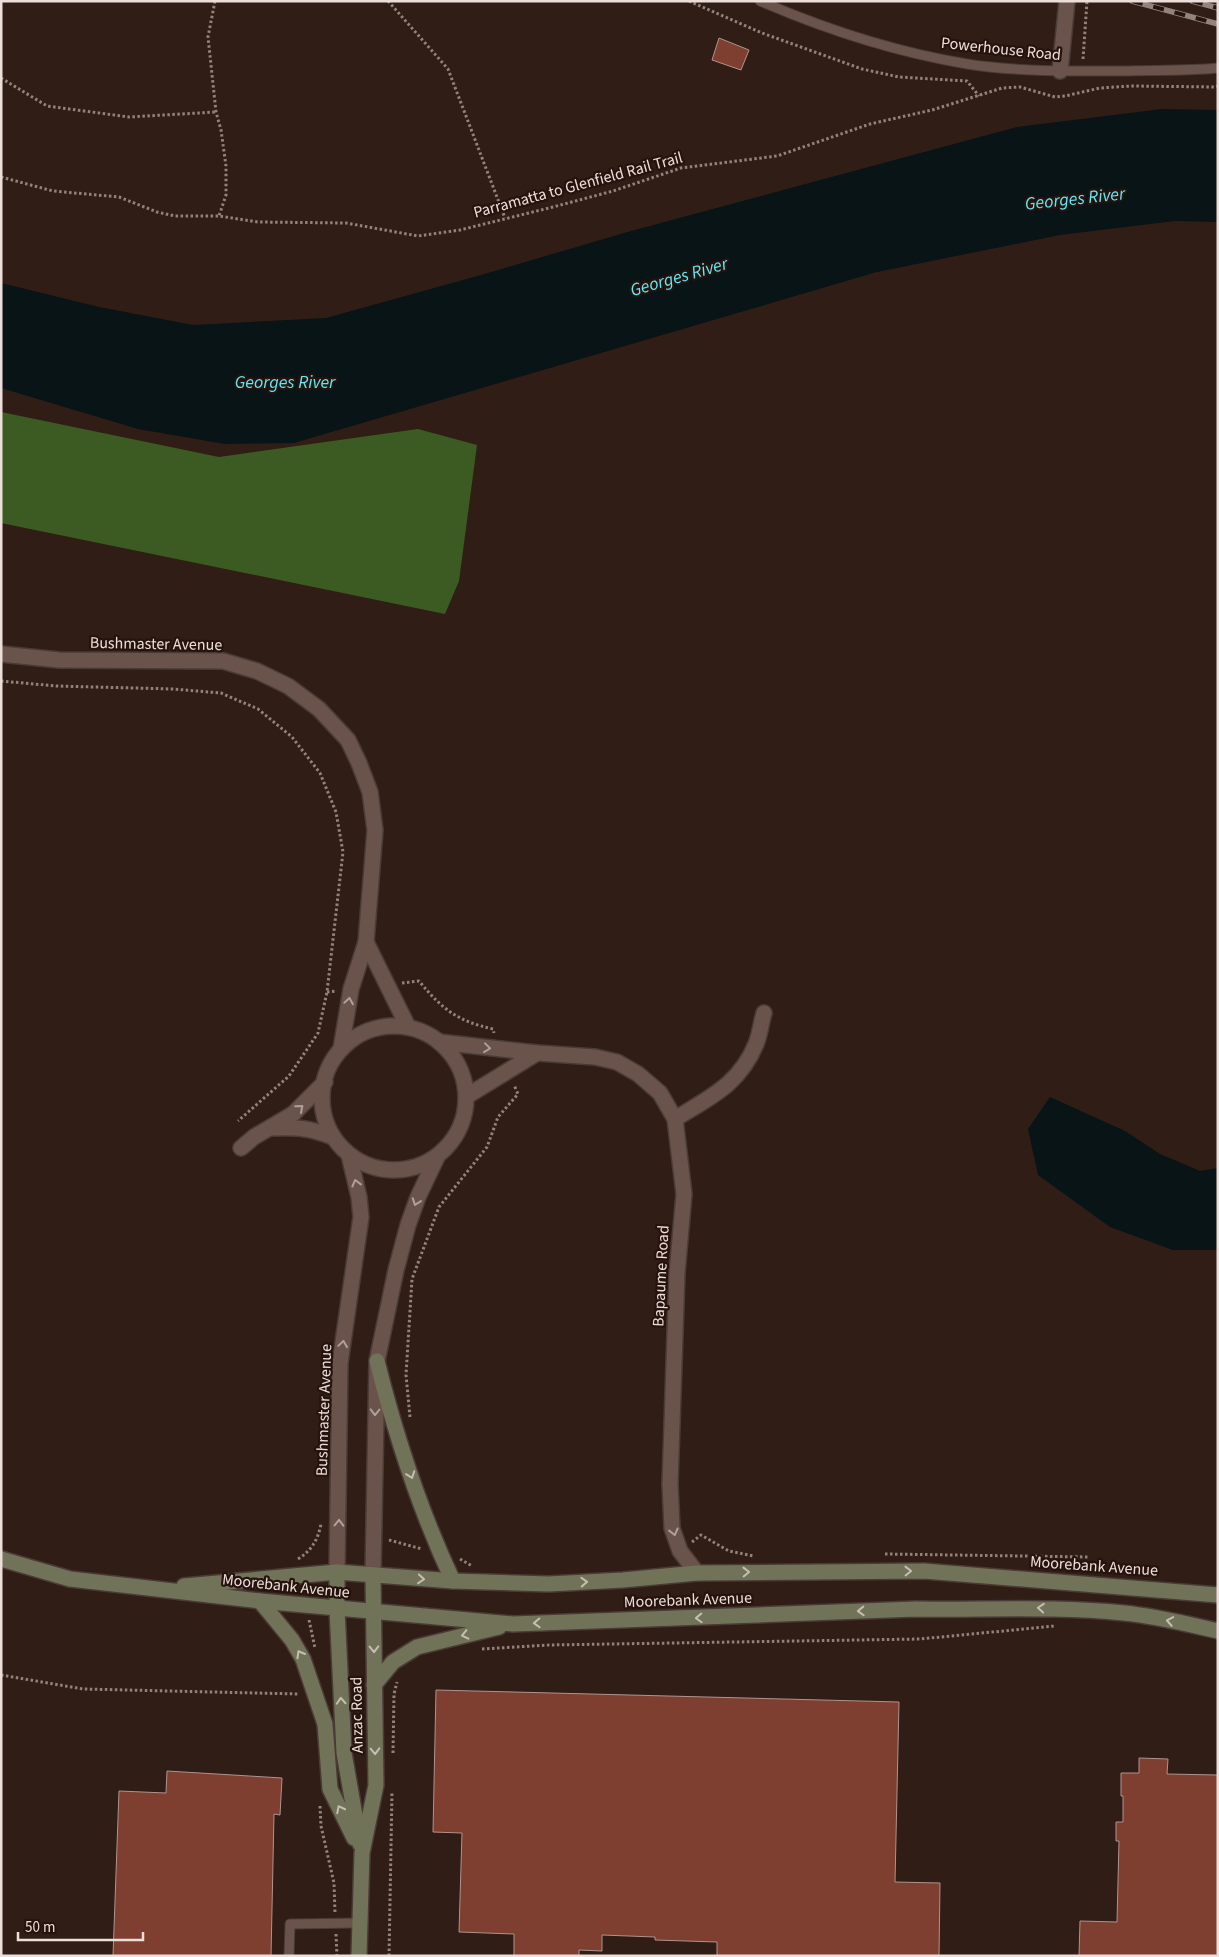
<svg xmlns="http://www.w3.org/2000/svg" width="1219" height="1957" font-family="'Source Sans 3',sans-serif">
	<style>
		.forest { fill: #3c5b22 }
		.water { fill: #081416 }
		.building { fill: #7e3e30; stroke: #af948e }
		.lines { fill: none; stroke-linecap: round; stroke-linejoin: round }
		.lane-casing { stroke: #4a3b36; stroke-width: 11 }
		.street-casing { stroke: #4a3b36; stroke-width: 18 }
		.secondary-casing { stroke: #4a3b36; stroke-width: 18 }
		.path { stroke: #92827c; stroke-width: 3; stroke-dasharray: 2.5 2.5; stroke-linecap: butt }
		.lane { stroke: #6a534a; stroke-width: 9 }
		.street { stroke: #6a534a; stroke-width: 15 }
		.secondary { stroke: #707358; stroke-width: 15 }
		.rail-casing { stroke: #93837d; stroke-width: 5.5 }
		.rail { stroke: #26130d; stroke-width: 4; stroke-dasharray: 11; stroke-linecap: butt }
		.oneway { stroke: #b29f99 }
		.oneway2 { stroke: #c7beb2 }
		.labels { text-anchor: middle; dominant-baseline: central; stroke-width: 4.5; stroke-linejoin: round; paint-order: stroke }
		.street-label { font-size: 16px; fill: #ecded9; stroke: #26130d }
		.water-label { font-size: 18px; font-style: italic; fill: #5ceaf9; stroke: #26130d }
	</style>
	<rect width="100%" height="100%" fill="#301d16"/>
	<!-- forest -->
	<path class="forest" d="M1,412L219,457L418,429L477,445L459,581L445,614L1,523Z"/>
	<!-- water -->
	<g class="water">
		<path d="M1162,109L1218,110V222L1175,221L1060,235L877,272L294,443L225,444L138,429L1,388V283L99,307L193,325L326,318L481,275L631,231L1017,127Z"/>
		<path d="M1050,1097L1125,1131L1160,1154L1200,1171L1218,1168V1250H1173L1110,1227L1038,1175L1028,1129Z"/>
	</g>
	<!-- building -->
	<g class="building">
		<path d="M719,38L749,50L741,70L712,60Z"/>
		<path d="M436,1690L899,1702L895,1882L940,1883L939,1956H717V1942L655,1940V1937L602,1935V1951L579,1950V1956H514V1934L459,1932L462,1833L433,1832Z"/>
		<path d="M1139,1758L1168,1759L1167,1774L1218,1775V1956H1079L1080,1921L1117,1922L1119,1841H1116V1822H1123V1796H1121V1773H1139Z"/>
		<path d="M167,1771L282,1778L280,1815L274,1814L271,1956H113L119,1791L166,1793Z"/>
	</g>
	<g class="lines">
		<!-- lane casing -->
		<g class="lane-casing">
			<g id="lane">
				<path d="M760,1C827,30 895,52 967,64C1018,72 1071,71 1123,71C1154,70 1186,71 1218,68"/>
				<path d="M289,1956L290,1924L359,1923"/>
			</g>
		</g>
		<!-- street casing -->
		<g class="street-casing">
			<g id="street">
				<path d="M1060,71L1067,1"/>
				<path d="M1,654L59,660L223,661L257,671L288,686L319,709L348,740L359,763L370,792L375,830L366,942L351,989L341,1049"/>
				<path d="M366,942L408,1027"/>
				<circle cx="394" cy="1098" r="72"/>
				<path d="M439,1042L537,1053L595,1057L617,1062L638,1074L660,1093L675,1119"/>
				<path d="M467,1096L537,1053"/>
				<path d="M272,1128C297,1127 310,1128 333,1137"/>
				<path d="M241,1148L254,1137L293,1114L325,1082"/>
				<path d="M337,1572L340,1363L361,1217L359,1197L349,1155"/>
				<path d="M697,1573L680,1551L672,1528L670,1484L677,1273L684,1194L675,1119C710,1097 739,1085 756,1044C760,1034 761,1023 764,1013"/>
				<path d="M373,1575L377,1361L396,1270L408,1225L418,1197L437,1157"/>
			</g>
		</g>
		<!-- secondary casing -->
		<g class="secondary-casing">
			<g id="secondary">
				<path d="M377,1361C396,1437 420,1511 453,1581"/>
				<path d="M1,1559L70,1579L260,1601L513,1624L916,1609C986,1610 1055,1606 1124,1613C1156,1616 1187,1624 1218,1631"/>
				<path d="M337,1572V1609L344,1753L360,1844"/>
				<path d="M184,1586L337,1572L453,1581L549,1584L623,1580L697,1573L924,1571L1218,1595"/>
				<path d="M260,1601L292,1640L303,1659L325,1724L330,1789L354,1838"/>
				<path d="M374,1685L393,1662L417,1647L499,1627"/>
				<path d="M359,1956L362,1853L376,1785L373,1575"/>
			</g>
		</g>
		<!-- path -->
		<g class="path">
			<path d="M215,1L208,37L216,112L221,130L226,166V195L219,216"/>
			<path d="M388,1L448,69L505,218"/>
			<path d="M689,1L762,33L862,69L899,77L967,81L979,96"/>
			<path d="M1083,59L1087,1"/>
			<path d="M1,78L47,106L129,117L216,112"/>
			<path d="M1,177L53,191L119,197L157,212L175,216H219L258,222L346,223L418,236L460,230L553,207L613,191L681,168L777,156L870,124L932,110L1002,88L1020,87L1055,97L1065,96L1100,88L1131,86L1216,87L1218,86"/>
			<path d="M1,681L56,686L173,689L221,693L258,709L292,737L320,773L336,812L343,852L327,992L318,1033L289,1076L238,1121"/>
			<path d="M402,983L419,981C442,1009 457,1021 493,1029L494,1033"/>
			<path d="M327,992L337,991"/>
			<path d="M410,1417L406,1375L412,1279L439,1207L487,1147L498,1117L518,1094L514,1085"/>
			<path d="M389,1540L422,1549"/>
			<path d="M692,1542L701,1535L729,1551L754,1556"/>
			<path d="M885,1554L1090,1557"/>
			<path d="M298,1559C311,1551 318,1540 321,1524"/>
			<path d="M460,1559L472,1566"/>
			<path d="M309,1620L315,1648"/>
			<path d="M482,1649L549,1645L920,1639L1055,1626"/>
			<path d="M1,1675L83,1689L299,1694"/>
			<path d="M393,1753L394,1694L397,1682"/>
			<path d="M320,1806L321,1826L334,1883L335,1913"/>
			<path d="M336,1934L337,1956"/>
			<path d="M389,1956L392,1791"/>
		</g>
		<!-- lane -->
		<use href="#lane" class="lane"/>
		<!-- street -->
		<use href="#street" class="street"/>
		<!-- secondary -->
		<use href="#secondary" class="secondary"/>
		<!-- rail casing -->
		<g class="rail-casing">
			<g id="rail">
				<path d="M1132,1L1218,24"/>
				<path d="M1192,1L1218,8"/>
			</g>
		</g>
		<!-- rail -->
		<use href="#rail" class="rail"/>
	</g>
	<!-- one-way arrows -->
	<defs><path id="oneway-chevron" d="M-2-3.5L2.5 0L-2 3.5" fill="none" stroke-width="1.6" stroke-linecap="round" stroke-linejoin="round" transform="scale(1.25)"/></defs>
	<g class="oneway">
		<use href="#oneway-chevron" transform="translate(349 1001) rotate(-81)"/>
		<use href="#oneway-chevron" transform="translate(487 1048) rotate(7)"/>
		<use href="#oneway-chevron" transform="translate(300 1108) rotate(-41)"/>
		<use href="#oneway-chevron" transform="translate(356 1183) rotate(-104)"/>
		<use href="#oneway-chevron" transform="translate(416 1202) rotate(110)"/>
		<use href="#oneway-chevron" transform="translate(343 1344) rotate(-82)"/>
		<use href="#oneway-chevron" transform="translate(375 1412) rotate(91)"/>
		<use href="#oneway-chevron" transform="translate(339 1523) rotate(-89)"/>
		<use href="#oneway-chevron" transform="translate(674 1532) rotate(76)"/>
	</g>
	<g class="oneway2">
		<use href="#oneway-chevron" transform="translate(411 1475) rotate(70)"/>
		<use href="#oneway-chevron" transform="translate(908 1571) rotate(-1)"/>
		<use href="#oneway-chevron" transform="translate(746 1572) rotate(-1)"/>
		<use href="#oneway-chevron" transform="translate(421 1579) rotate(5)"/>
		<use href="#oneway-chevron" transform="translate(584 1582) rotate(-3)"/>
		<use href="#oneway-chevron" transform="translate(1041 1608) rotate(-176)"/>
		<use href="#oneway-chevron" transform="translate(861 1611) rotate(178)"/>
		<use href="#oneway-chevron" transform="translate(699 1618) rotate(178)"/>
		<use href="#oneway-chevron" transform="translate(1170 1621) rotate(-170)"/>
		<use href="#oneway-chevron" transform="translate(537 1623) rotate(178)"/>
		<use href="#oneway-chevron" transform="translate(465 1635) rotate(167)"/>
		<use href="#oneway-chevron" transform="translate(374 1649) rotate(89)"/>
		<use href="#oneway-chevron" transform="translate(300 1654) rotate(-120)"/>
		<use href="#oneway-chevron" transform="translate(341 1701) rotate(-93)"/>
		<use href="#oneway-chevron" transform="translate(375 1751) rotate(89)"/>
		<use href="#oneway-chevron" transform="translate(340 1809) rotate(-117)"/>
	</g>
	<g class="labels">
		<!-- street labels -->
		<g class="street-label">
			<text transform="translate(1001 49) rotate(6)">Powerhouse Road</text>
			<text transform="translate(578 185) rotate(-15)">Parramatta to Glenfield Rail Trail</text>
			<text transform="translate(156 644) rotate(1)">Bushmaster Avenue</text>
			<text transform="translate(661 1276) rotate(-87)">Bapaume Road</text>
			<text transform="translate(324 1410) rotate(-88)">Bushmaster Avenue</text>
			<text transform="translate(1094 1566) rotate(4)">Moorebank Avenue</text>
			<text transform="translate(286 1586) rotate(6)">Moorebank Avenue</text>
			<text transform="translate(688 1600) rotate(-2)">Moorebank Avenue</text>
			<text transform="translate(357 1715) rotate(-91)">Anzac Road</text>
		</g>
		<!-- water labels -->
		<g class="water-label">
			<text transform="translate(1075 199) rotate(-6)">Georges River</text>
			<text transform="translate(679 277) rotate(-16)">Georges River</text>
			<text x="285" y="382">Georges River</text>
		</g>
	</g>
	<!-- border -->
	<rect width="1219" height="1957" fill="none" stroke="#ecded9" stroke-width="5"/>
	<!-- scale -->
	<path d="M18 1932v8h125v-8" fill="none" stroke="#ecded9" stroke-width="2.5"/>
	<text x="25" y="1932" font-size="15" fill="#ecded9" stroke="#26130d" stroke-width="4" paint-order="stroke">50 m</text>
</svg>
